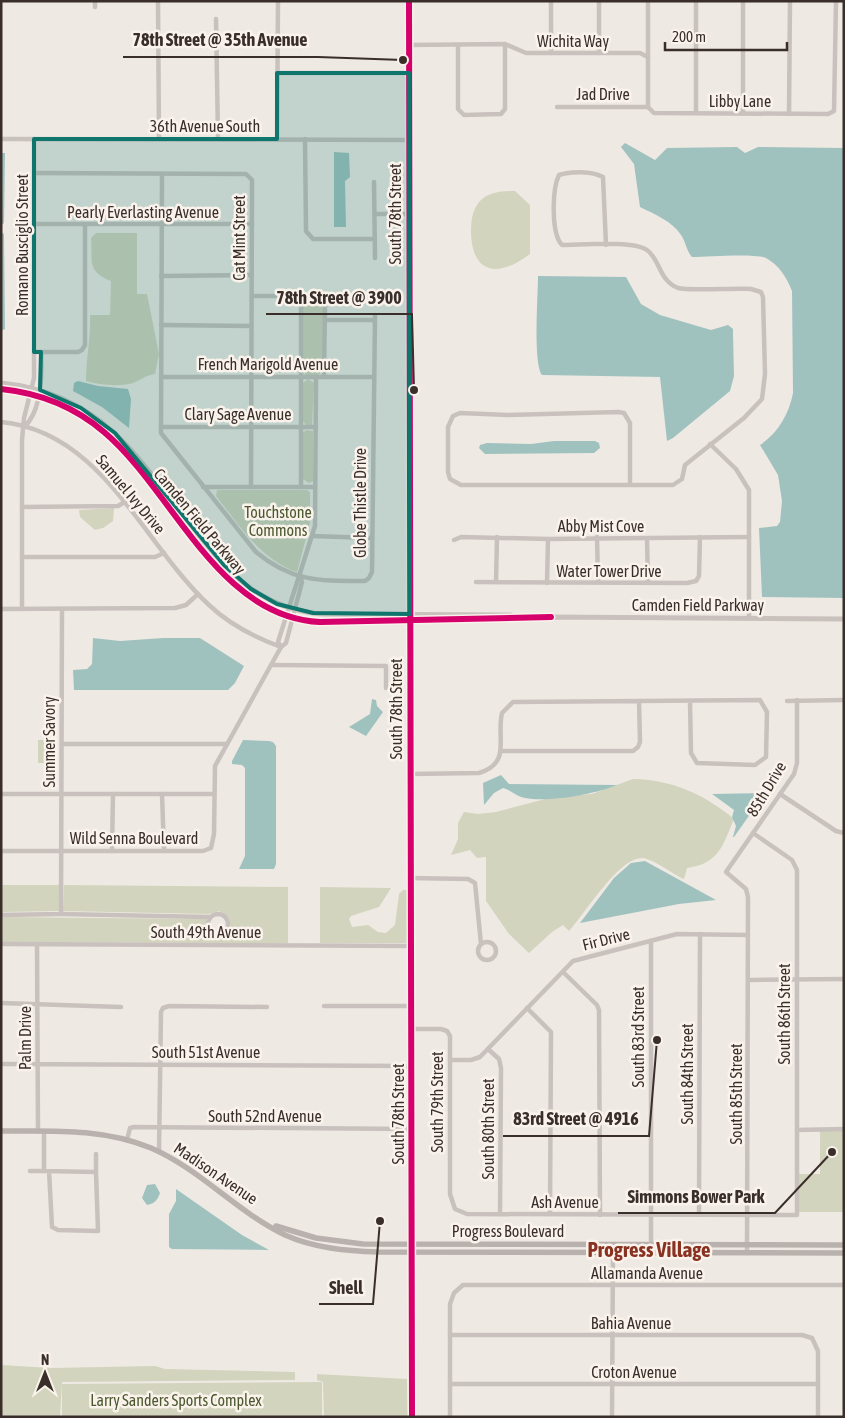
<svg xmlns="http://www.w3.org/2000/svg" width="845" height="1418" font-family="'Asap Condensed',sans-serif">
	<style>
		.green { fill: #d2d4be }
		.water { fill: #a0c2bf }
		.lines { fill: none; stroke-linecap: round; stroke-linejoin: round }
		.minor { stroke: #c8c1bd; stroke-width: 4.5 }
		.tertiary { stroke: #c8c1bd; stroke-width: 5 }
		.secondary { stroke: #b9b1ad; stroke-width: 5.5 }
		.cycleway-casing { stroke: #faf3ec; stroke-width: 9 }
		.cycleway { stroke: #d6006c; stroke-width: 6 }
		.marked { fill: #0f766e; fill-opacity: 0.2; stroke: #0f766e; stroke-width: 4; stroke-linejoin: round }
		.labels { text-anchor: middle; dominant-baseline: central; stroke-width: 5; stroke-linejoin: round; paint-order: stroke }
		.street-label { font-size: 16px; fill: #3a2e2a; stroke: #faf3ec }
		.park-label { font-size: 16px; fill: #4c582e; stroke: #faf3ec }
		.district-label { font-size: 21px; font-weight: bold; fill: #893222; stroke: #faf3ec }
		.leader { fill: none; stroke: #3a2e2a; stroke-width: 2 }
		.callout-dot { fill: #3a2e2a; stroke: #faf3ec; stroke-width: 2 }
		.callout-label { font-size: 18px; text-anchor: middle; font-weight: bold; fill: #3a2e2a; stroke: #faf3ec; stroke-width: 5; stroke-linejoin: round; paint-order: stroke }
	</style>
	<rect width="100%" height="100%" fill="#efe9e4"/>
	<!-- green -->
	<g class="green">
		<path d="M515,191L530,205V254C500,277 472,276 471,232C471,221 472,211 479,202C488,192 502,191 515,191Z"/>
		<path d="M96,233H137V294H147L159,354L155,374C146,375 141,380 133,383C118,387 100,385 86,381C86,358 91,338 90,315H110L111,281C86,271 93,261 91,238Z"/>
		<path d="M306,298H317L323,306V371L318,375H306L303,371V302Z"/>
		<path d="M308,379L314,383L312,425H306L303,421V383Z"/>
		<path d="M306,430L313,431V481L309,483L303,479V433Z"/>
		<path d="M217,490H307L310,492V523L297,572C260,559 239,525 216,496Z"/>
		<path d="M114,508L113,521L103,528L95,530L80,517L79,510Z"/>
		<rect x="38" y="740" width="17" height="23"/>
		<path d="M633,779C670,779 706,795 734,819C723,845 719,864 687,868L684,879C672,874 654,859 642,858C618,858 585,914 569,931L563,925L552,932L529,953L509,934L486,901V857L477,858L470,850L451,855L458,839V823L464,812L478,814L496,812L553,797L592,794Z"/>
		<path d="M1,885H59V911L1,912Z"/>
		<path d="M64,885L288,887V943L1,942V917L206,919L208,931L218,936C228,935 232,927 229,918L219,911L209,914L63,911Z"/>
		<path d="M320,887L391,888L379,907L351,916L349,919L352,927L368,925L378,932L386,933L395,925L399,894L403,890H408L409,943H320Z"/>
		<path d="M820,1131H844V1212H799V1174H820Z"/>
		<path d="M1,1365L51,1368L155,1366L165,1369L295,1372V1380L62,1382L60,1417H1Z"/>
		<path d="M317,1374L407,1379L408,1417H324L323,1382L317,1380Z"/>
		<path d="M322,1382V1417H62V1384Z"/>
	</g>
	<!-- water -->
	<g class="water">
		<path d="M625,143L655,160L667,148L737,147L745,153L758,147L844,148V598L762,597L759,528L777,526L780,522L782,501L778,475L760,445C778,433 789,414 793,393L792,291C787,278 779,265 766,258C754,253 707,257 692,257C686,250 686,242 681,235C672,221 654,214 640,207L634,164L621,147Z"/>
		<path d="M334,152L349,153L350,177L345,181L346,227H334Z"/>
		<path d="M1,153H5L4,223L1,226Z"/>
		<path d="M1,232L4,234L5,329L1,331Z"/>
		<path d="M538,276L626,277L641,304L660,315L711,330L728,325L733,329V334L734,376L730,391L673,438L667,441L660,377L542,375C533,362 538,296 538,276Z"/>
		<path d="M78,381L98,386L128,389L131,399L129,428L102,407L73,391L74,383Z"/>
		<path d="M554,441H595L599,443L600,448L594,453L485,454L479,448L480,445L487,443L531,444Z"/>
		<path d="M93,638L120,641L163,638H200L244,666L235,683L228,690H74L73,670L87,669L92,664Z"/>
		<path d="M372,699L376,700L377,706L383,712L366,736L349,727L370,714Z"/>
		<path d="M243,740L269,741L273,742L276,746V864L274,869H239L245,856V768L242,765L232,764V761Z"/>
		<path d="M501,775L509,784L617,785C596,794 543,804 521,797C515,795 510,790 503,788L494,793L484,805L483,783Z"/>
		<path d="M765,793L734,837H733L736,826L732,817L734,810L712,794Z"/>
		<path d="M645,861L716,900L679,904L580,923L614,878L631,863Z"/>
		<path d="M155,1184L160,1193C157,1201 155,1203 147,1205L142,1198L147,1185Z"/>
		<path d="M176,1189L242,1235L269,1250L172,1249L169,1247V1214L176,1201Z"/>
	</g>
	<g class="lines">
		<!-- minor -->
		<g class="minor">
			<path d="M158,1L159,139"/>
			<path d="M648,1V107"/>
			<path d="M696,1V113"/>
			<path d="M743,1V113"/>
			<path d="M95,7V1"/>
			<path d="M216,19L218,139"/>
			<path d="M409,45L505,44L526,53H640L648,57"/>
			<path d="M458,45V109L464,115L501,114L505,109V44"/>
			<path d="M551,53V1"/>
			<path d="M599,53V1"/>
			<path d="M277,73H409"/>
			<path d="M557,107H648"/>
			<path d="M648,107L654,113L828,114L834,111L836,1"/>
			<path d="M789,114L790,1"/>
			<path d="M1,139L409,140"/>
			<path d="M277,139L278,1"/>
			<path d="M305,139L306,231L313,239H375"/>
			<path d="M35,173L246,174L252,180L251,487"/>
			<path d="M162,174L161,433L256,552C292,582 320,581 365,581L369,578L372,572L375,315"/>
			<path d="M374,182L375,258"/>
			<path d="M375,214H409"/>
			<path d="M35,224H252"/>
			<path d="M606,245L603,177C592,171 571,171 559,175C552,189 551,234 562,245C581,245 633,240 647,250C660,259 659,281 678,288C688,291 737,288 751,289L761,292L763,297L765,374L762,399L744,418L685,465L682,479L673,485H461L450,479L448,472V427L453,416L460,413L508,415L618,412L624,413L630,423V484"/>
			<path d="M161,276L252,275"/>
			<path d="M252,296H317L325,305L324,377"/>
			<path d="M325,320H374"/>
			<path d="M161,325L251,326"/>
			<path d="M34,352H78L82,350L85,345V224"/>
			<path d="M161,377H374"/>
			<path d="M1,422C102,431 143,544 209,605C230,625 254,637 281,647"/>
			<path d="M25,426C42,410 42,373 41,352"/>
			<path d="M161,427H316"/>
			<path d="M710,444L736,469L749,490V618"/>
			<path d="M203,487H315"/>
			<path d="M301,487V296"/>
			<path d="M22,507L118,506L123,503"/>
			<path d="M312,536L372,538"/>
			<path d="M597,537L598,581"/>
			<path d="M647,539L648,583"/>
			<path d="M454,540L461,537L548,539L749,537"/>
			<path d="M22,557H155L164,553"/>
			<path d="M476,582L687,583L696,581L699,576L700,537"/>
			<path d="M496,582L497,537"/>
			<path d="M547,583L548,539"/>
			<path d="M1,609L175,608L186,605L198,594"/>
			<path d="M22,609V440L24,418L34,378V139"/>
			<path d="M281,647L278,642L315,526L316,377"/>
			<path d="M272,665L386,666V688"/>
			<path d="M639,701L760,700L767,712L766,757L755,765L697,763L691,753L690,701"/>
			<path d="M787,701L844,700"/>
			<path d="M62,744H227"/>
			<path d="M409,774L479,773C512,763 496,738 502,713L513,702L639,701L640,742L638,747L633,751H501"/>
			<path d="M1,794H214"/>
			<path d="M162,794L164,851"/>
			<path d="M780,794L836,831L844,833"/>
			<path d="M1,851H203L211,848L214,834L215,766L281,647L286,643L302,582L300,577"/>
			<path d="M112,851L113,794"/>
			<path d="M410,878L468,879L475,883L481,944"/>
			<circle cx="218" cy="924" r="10"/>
			<path d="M61,914L209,917"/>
			<path d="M1,915L61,914L62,609"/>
			<path d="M651,941V1253"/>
			<circle cx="487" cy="951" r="9"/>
			<path d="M1,944L411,946"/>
			<path d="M37,944L38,1131"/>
			<path d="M563,972L597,1005L599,1010L600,1215"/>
			<path d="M750,980L844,979"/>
			<path d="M1,1003L121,1007"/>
			<path d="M324,1006H411"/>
			<path d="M527,1008L551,1032L550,1214"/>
			<path d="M411,1029H441L447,1031L450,1036V1194L455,1209L467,1214L797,1215V870L792,860L753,833"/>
			<path d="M488,1049L499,1059L501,1068L500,1214"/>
			<path d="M450,1060H471L480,1057L573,961L677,934L748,935"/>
			<path d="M1,1064L411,1066"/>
			<path d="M797,1130L844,1129"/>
			<path d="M44,1131V1171L96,1172L98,1231L58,1230L52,1227L49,1171"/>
			<path d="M127,1140L130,1128L134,1127L411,1129"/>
			<path d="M159,1152L161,1012L163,1008L169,1006L267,1007"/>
			<path d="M30,1171H44"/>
			<path d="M96,1172V1154"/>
			<path d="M699,1214L700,934"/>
			<path d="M747,1253L748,897L746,889L726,872L794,774L797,763V700"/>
			<path d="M450,1335H802L812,1338L818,1351V1417"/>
			<path d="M450,1384H818"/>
			<path d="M450,1417V1304L454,1293L463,1285H844"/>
			<path d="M612,1417L613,1245"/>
		</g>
		<!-- tertiary -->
		<g class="tertiary">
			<path d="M409,1L412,1417"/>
			<path d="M1,383C43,387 83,404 114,433C181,494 220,609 323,614L511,615"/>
			<path d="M1,389C41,393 78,408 108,435C177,499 220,622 330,622L551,617L844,619"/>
		</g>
		<!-- secondary -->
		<g class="secondary">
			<path d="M1,1131C52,1131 103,1128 151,1148C200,1169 237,1212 285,1235C314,1248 346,1251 378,1252L844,1253"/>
			<path d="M276,1226L316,1238L363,1244L844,1245"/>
		</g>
		<!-- cycleway casing -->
		<g class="cycleway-casing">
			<g id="cycleway">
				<path d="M409,1L412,1417"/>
				<path d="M1,389C39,393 75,407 104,432C173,490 217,617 320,622L551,617"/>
			</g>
		</g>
		<!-- cycleway -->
		<use href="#cycleway" class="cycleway"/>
	</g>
	<!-- marked area -->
	<path class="marked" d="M277,73H409L410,614L313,613L277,604L251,589L224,565L115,433L81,408L40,390L41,352H34V139H277Z"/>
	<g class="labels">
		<!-- street labels -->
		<g class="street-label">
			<text x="573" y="41">Wichita Way</text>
			<text x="603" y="94">Jad Drive</text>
			<text x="740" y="101">Libby Lane</text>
			<text x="205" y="126">36th Avenue South</text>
			<text x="143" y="212">Pearly Everlasting Avenue</text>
			<text transform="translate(395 214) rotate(-90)">South 78th Street</text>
			<text transform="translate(239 238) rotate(-90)">Cat Mint Street</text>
			<text transform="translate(22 245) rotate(-90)">Romano Busciglio Street</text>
			<text x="268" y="364">French Marigold Avenue</text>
			<text x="238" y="414">Clary Sage Avenue</text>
			<text transform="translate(131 494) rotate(50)">Samuel Ivy Drive</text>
			<text transform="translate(360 503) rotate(-90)">Globe Thistle Drive</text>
			<text transform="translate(200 521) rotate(50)">Camden Field Parkway</text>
			<text x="601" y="526">Abby Mist Cove</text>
			<text x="609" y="571">Water Tower Drive</text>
			<text x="698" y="605">Camden Field Parkway</text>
			<text transform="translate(396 709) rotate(-90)">South 78th Street</text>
			<text transform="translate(49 742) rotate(-90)">Summer Savory</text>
			<text transform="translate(766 789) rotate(-59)">85th Drive</text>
			<text x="134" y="838">Wild Senna Boulevard</text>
			<text x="206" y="932">South 49th Avenue</text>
			<text transform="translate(606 939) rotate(-14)">Fir Drive</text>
			<text transform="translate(784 1014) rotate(-90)">South 86th Street</text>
			<text transform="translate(638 1037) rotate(-90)">South 83rd Street</text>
			<text transform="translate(25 1038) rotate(-90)">Palm Drive</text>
			<text x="206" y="1052">South 51st Avenue</text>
			<text transform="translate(687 1074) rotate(-90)">South 84th Street</text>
			<text transform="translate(736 1094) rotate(-90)">South 85th Street</text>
			<text transform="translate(437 1102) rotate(-90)">South 79th Street</text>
			<text transform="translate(398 1114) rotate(-90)">South 78th Street</text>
			<text x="265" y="1116">South 52nd Avenue</text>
			<text transform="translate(488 1129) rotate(-90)">South 80th Street</text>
			<text transform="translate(216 1173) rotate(34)">Madison Avenue</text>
			<text x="565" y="1202">Ash Avenue</text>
			<text x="508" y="1231">Progress Boulevard</text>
			<text x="647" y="1273">Allamanda Avenue</text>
			<text x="631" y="1323">Bahia Avenue</text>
			<text x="634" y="1372">Croton Avenue</text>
		</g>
		<!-- park labels -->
		<g class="park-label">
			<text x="278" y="512">Touchstone<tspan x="278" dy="18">Commons</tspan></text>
			<text x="176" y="1400">Larry Sanders Sports Complex</text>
		</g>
		<!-- district labels -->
		<g class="district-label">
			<text x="649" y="1249">Progress Village</text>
		</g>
	</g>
	<!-- callouts -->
	<path class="leader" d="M403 60L318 57H123M414 390L412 314H266M657 1040L649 1136H503M832 1152L775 1213H618M380 1221L373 1304H319"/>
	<g class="callout-dot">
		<circle cx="403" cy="60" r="5"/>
		<circle cx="414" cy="390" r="5"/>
		<circle cx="657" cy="1040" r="5"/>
		<circle cx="832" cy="1152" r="5"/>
		<circle cx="380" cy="1221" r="5"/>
	</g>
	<g class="callout-label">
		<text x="220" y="46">78th Street @ 35th Avenue</text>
		<text x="339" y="304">78th Street @ 3900</text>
		<text x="576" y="1125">83rd Street @ 4916</text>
		<text x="696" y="1203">Simmons Bower Park</text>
		<text x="346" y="1294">Shell</text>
	</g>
	<!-- border -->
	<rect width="845" height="1418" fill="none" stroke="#3a2e2a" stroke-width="5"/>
	<!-- north arrow -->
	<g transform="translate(45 1373)" stroke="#faf3ec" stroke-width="4" paint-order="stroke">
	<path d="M0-4L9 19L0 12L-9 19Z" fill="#3a2e2a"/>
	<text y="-8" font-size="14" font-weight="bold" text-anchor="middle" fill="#3a2e2a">N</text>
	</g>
	<!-- scale -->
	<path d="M665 42v8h122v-8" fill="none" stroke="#3a2e2a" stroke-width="2.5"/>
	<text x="672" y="42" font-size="15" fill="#3a2e2a" stroke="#faf3ec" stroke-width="4" paint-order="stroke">200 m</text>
</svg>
